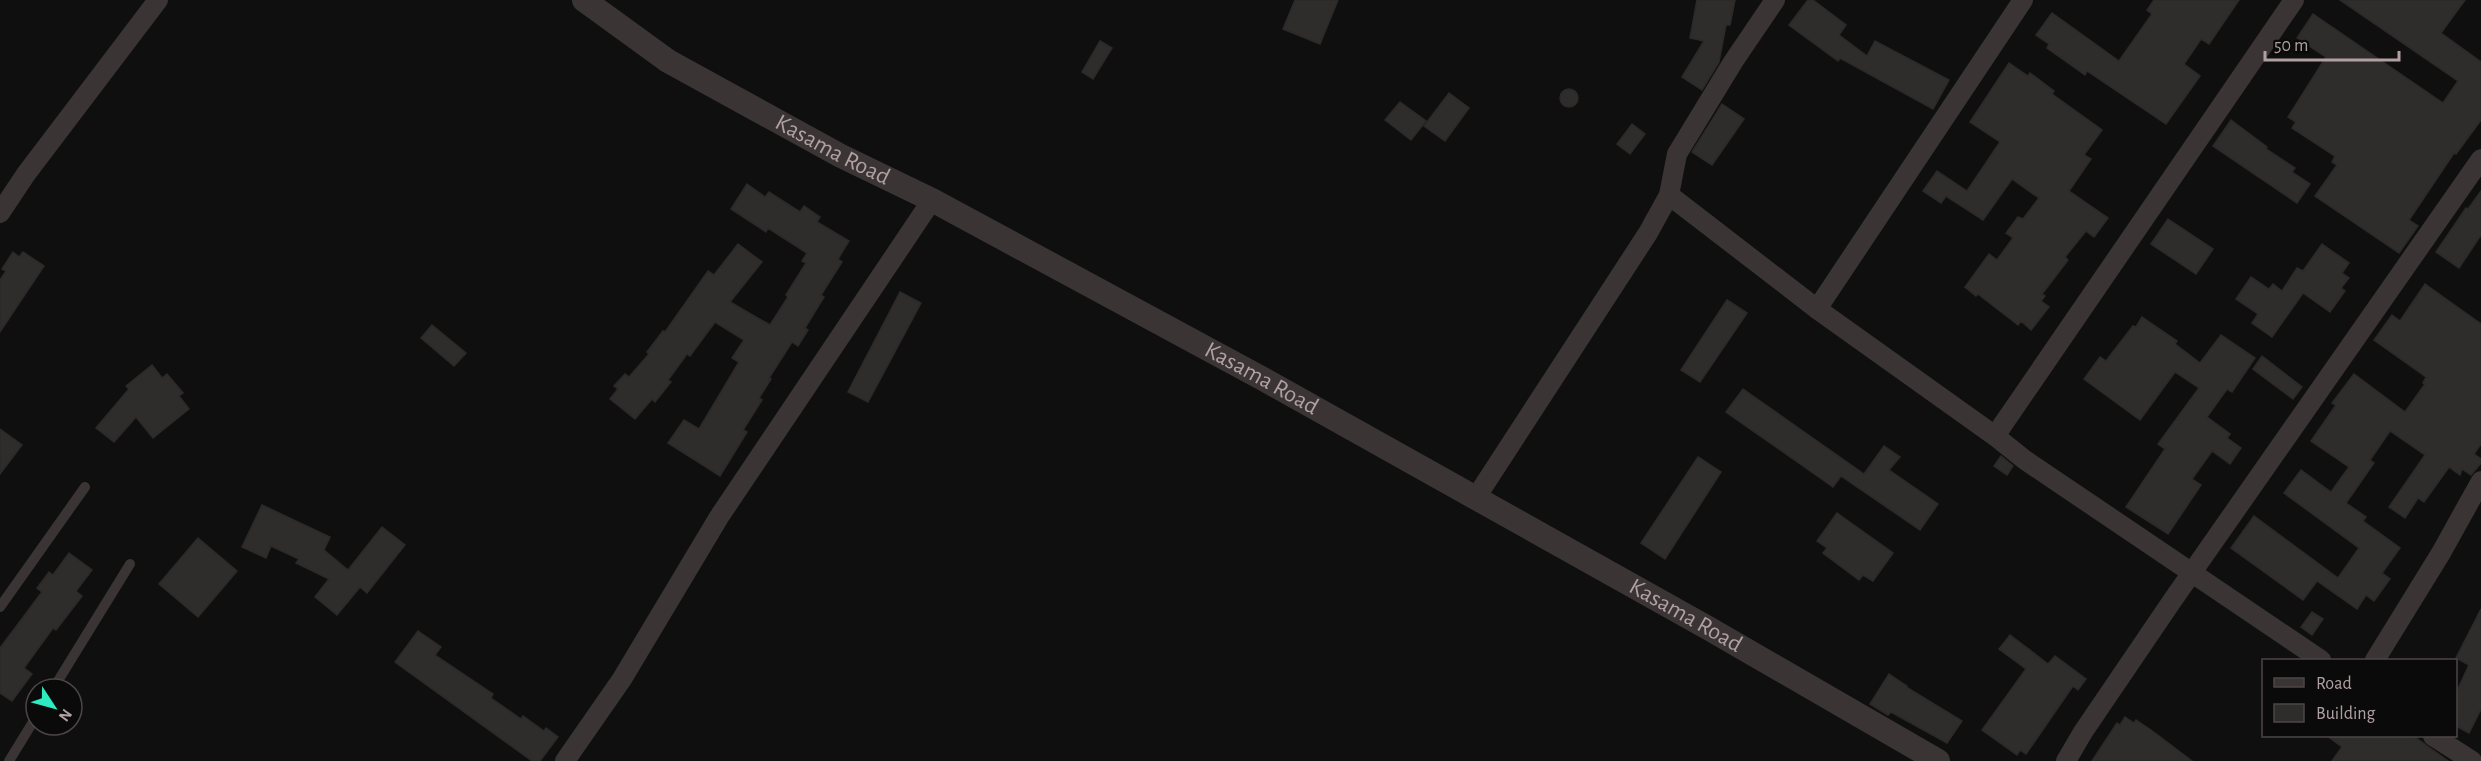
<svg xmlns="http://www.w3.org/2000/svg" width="2481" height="761" font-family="'Alegreya Sans',sans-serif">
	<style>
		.building { fill: #2f2c2c; stroke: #2c2929; stroke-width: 1.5 }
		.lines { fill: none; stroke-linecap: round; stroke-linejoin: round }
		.service { stroke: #3a3435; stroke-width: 10 }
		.minor { stroke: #3a3435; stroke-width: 20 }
		.tertiary { stroke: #3a3435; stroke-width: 24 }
		.labels { text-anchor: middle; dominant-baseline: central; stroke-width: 4.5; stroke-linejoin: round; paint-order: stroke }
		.street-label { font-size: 24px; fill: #b1a0a3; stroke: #0b0a0a }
	</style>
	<rect width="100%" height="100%" fill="#100f0f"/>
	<!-- building -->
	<g class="building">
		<path d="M1295,0H1338L1320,44L1283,29Z"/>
		<path d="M1697,0H1735L1730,25H1726L1719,62L1702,90L1682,77L1704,41L1690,38Z"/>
		<path d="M1808,0H1813L1846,25L1839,35L1867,56L1875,41L1949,80L1933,109L1840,58L1838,61L1789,25Z"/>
		<path d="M2154,0H2239L2209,44L2201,39L2184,64L2200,76L2166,124L2087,71L2085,75L2047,48L2049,44L2036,35L2052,13L2119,61L2152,14L2147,10Z"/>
		<path d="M2340,0H2465L2441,33L2481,62V120L2456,154L2454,153L2409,220L2418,226L2399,253L2315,196L2337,165L2332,162L2335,156L2292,128L2296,122L2288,117L2326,57L2297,38L2313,14L2443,103L2458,81Z"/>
		<path d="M1100,41L1112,48L1093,79L1082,72Z"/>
		<path d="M2009,63L2028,76L2030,73L2054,91L2052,94L2102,130L2084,155L2091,159L2069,191L2108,218L2094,237L2086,231L2065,257L2068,260L2042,294L2045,296L2041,301L2049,307L2031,330L2021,321L2018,325L1978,294L1976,296L1965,287L1989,254L1997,260L2013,238L2006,233L2018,217L2023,219L2039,198L2012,179L1983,220L1946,196L1941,203L1923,191L1937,171L1967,191L2000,142L1970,122Z"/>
		<circle cx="1569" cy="98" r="9"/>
		<path d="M1449,93L1469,108L1445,141L1424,126Z"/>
		<path d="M1400,102L1426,121L1411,140L1385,120Z"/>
		<path d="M1722,104L1744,119L1712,165L1692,152Z"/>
		<path d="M2231,120L2267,147L2266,149L2295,168L2292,172L2310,184L2297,203L2213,146Z"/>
		<path d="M1632,124L1645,134L1630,154L1617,144Z"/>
		<path d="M747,184L765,197L769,192L800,212L804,206L820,217L817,222L849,241L838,259L842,262L821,295L824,297L805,328L808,330L798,346L792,342L769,378L771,379L759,398L762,400L743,430L747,432L720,476L668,443L684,420L699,429L739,362L732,358L744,340L715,322L690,356L687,354L668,380L671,382L655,402L652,399L635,419L610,399L618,389L614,386L625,374L629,377L649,354L647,352L663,331L665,332L708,271L714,275L738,244L762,262L730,302L770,325L788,297L786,295L806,263L802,261L807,253L768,228L766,232L731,209Z"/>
		<path d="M2481,191V235L2459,268L2436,252L2466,208L2468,209Z"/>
		<path d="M2168,219L2213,249L2196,274L2151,244Z"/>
		<path d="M2322,244L2349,263L2342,273L2349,278L2341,288L2345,291L2330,312L2303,293L2272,337L2252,323L2258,314L2236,299L2251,277L2269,289L2273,284L2282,291L2297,268L2303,271Z"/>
		<path d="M13,252L19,257L23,252L44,266L0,332V280L6,271L2,269Z"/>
		<path d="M2425,284L2481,324V444L2474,454L2481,459V463L2471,475L2462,469L2460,475L2449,467L2424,502L2418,498L2405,518L2389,507L2425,455L2390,431L2370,460L2374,463L2346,503L2366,517L2363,521L2400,548L2382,573L2390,579L2374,601L2366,595L2357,609L2317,581L2303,600L2231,548L2254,516L2338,578L2359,548L2284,493L2301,470L2331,492L2349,467L2311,441L2336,405L2332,403L2354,374L2405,412L2425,384L2423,383L2426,377L2374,340L2392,315L2400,321Z"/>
		<path d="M900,292L921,303L868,402L848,392Z"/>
		<path d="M1727,300L1747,313L1700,382L1681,370Z"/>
		<path d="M2142,317L2177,341L2175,344L2200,363L2221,335L2255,358L2232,392L2227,389L2207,417L2230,434L2227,438L2241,448L2230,464L2212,451L2192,479L2201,485L2168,534L2126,507L2165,449L2158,444L2199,388L2175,372L2140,420L2084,379L2100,357L2106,361L2133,326L2136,327Z"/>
		<path d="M432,325L466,353L454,366L421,338Z"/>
		<path d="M2262,356L2302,387L2293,399L2253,369Z"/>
		<path d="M152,365L162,378L167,374L183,393L179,396L189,409L153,438L136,417L114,442L96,428L129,389L126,386Z"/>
		<path d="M1743,389L1864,474L1884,446L1900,457L1889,470L1938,504L1920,530L1841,476L1833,487L1726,412Z"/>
		<path d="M0,429L22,445L0,474Z"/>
		<path d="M2001,456L2013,466L2007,475L1994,466Z"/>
		<path d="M1698,457L1721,472L1665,559L1641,543Z"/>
		<path d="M262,505L330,537L324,550L348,570L382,527L405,545L367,593L360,587L337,615L315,597L329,579L296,563L299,559L271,546L266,558L242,547Z"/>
		<path d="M1837,513L1893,553L1873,581L1863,575L1859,580L1823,553L1827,548L1817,541Z"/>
		<path d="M198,538L237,571L198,617L159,584Z"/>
		<path d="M69,553L92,570L76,591L82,596L56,630L53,628L24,668L32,674L12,701L0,693V648L42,592L37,588L49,572L53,575Z"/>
		<path d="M2481,609V709L2469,733L2456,726V693L2469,665L2456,658Z"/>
		<path d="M2312,612L2323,619L2312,635L2301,627Z"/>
		<path d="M418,631L441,647L435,655L493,694L491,698L521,719L523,716L544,731L546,728L558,737L540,761H532L395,662Z"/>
		<path d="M2010,635L2048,664L2055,656L2086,679L2078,690L2073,686L2026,754L2020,750L2017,755L1982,730L2026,669L1999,649Z"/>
		<path d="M1889,674L1907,686L1906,687L1962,721L1947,743L1891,712L1888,715L1870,704Z"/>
		<path d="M2125,717L2134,723L2136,720L2151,730L2192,761H2092L2117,723L2120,725Z"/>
		<path d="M2326,735H2412L2448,761H2332L2342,747Z"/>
	</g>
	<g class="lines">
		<!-- service -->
		<g class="service">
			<path d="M0,607L85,487"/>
			<path d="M53,689L130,564"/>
			<path d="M9,761L36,717"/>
		</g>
		<!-- minor -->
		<g class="minor">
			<path d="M1669,195L1817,309L1995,436L2025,460L2321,660"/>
			<path d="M0,213L26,174L158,0"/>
			<path d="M1817,309L2023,0"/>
			<path d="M1995,436L2294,0"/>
			<path d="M1475,499L1648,233L1669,195L1677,154L1733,62L1775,0"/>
			<path d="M2375,660L2441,553L2481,481"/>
			<path d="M2433,736L2472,761"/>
			<path d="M565,761L622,679L719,517L932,200"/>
			<path d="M2066,761L2083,732L2172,601L2481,159"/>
		</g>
		<!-- tertiary -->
		<path class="tertiary" id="s1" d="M584,0L668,61L841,156L932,200L1265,380L1708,628L1938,761"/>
	</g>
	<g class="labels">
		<!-- street labels -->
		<g class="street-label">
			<text stroke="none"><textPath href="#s1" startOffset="291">Kasama Road</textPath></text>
			<text stroke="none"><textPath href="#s1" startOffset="777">Kasama Road</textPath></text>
			<text stroke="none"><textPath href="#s1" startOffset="1263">Kasama Road</textPath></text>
		</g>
	</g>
	<!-- legend -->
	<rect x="2262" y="659" width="195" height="78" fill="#0b0a0a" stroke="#4d4647" stroke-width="1.5"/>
	<rect x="2274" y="678" width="30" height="9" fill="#3a3435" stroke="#4d4647" stroke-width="1.5"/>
	<text x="2316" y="689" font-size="18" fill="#b1a0a3">Road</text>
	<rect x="2274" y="704" width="30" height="18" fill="#2f2c2c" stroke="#4d4647" stroke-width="1.5"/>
	<text x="2316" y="719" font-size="18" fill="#b1a0a3">Building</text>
	<!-- north arrow -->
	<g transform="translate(54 707) rotate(126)"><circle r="28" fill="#0b0a0a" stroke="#4d4647" stroke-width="1.5"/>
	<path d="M0-4.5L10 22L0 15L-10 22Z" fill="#2deac0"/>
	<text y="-9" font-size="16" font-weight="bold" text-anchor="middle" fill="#b1a0a3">N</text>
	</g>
	<!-- scale -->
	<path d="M2265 51v9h134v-9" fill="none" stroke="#b1a0a3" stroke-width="3"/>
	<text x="2274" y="51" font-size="18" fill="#b1a0a3" stroke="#0b0a0a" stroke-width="4.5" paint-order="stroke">50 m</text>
</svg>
